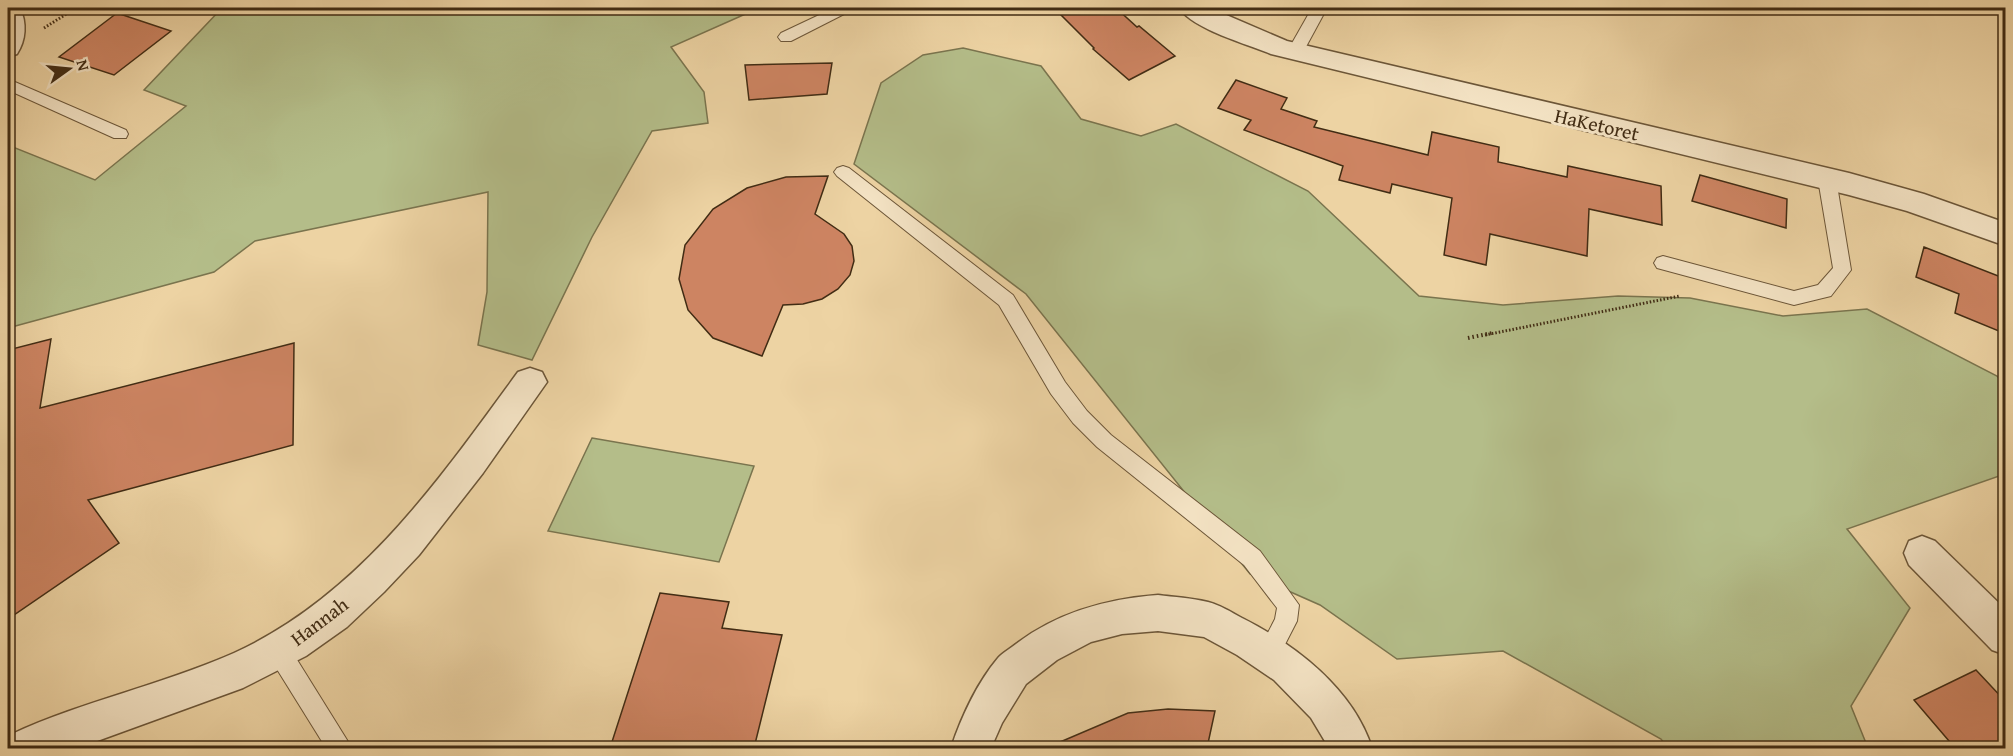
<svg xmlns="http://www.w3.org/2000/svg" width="2013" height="756" font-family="'Gentium Book Plus',serif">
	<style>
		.green { fill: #b4bd89; stroke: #7a744e; stroke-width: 1.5 }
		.building { fill: #cd8462; stroke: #412c14; stroke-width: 1.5 }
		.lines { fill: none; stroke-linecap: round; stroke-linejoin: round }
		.lane-casing { stroke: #6c5638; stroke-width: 2 }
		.street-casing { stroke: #6c5638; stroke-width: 3 }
		.path-far1 { stroke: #412c14; stroke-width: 3; stroke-dasharray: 1.5 2; stroke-linecap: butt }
		.path { stroke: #412c14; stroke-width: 4; stroke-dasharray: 1.5 3; stroke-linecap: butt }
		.lane { fill: #f3e2c3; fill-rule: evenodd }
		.street { fill: #f3e2c3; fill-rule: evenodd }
		.labels { text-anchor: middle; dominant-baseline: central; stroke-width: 6; stroke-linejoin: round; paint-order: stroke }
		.street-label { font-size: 20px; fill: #412c14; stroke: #f3e2c3 }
	</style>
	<rect width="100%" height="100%" fill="#edd3a3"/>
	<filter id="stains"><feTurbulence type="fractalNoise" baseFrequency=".00333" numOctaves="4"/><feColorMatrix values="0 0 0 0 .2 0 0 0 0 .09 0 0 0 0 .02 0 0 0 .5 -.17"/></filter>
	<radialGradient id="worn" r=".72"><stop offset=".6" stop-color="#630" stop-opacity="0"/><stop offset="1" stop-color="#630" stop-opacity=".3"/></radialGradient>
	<!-- green -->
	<g class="green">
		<path d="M222,8H759L671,47L704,92L708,123L652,131L592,237L532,360L478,345L487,292L488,192L255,241L214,272L8,328V145L95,180L186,106L144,90Z"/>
		<path d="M963,48L1041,66L1081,119L1141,136L1176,124L1308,191L1419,296L1503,305L1618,296L1690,298L1783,316L1867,309L1997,376L2005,385V474L1847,529L1910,608L1851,706L1868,748H1668L1661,739L1503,651L1397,659L1320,605L1250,574L1026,294L854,164L881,83L923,55Z"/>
		<path d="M592,438L754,466L719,562L548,531Z"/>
	</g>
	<!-- building -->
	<g class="building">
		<path d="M1054,8H1116L1137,27L1139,26L1175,56L1129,80L1093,49L1094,48Z"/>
		<path d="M117,13L171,31L114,75L59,57Z"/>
		<path d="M832,63L827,94L749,100L745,65Z"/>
		<path d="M1236,80L1287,98L1281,109L1317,121L1314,127L1428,155L1432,132L1499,147L1498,162L1567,177L1568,166L1661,186L1662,225L1589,209L1587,256L1490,234L1486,265L1444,255L1452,198L1392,184L1390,193L1339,180L1343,166L1244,130L1251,120L1218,108Z"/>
		<path d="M1700,175L1787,199L1786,228L1692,201Z"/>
		<path d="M828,176L815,214L844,234L852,246L854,261L850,275L838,289L822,299L803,304L783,305L762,356L713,338L688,310L679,279L685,245L713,209L747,188L786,177Z"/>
		<path d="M1924,247L2006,279V334L1955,313L1959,294L1916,277Z"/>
		<path d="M51,339L40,408L294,343L293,445L88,500L119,543L8,619V350Z"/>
		<path d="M660,593L729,602L722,628L782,635L754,748H610Z"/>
		<path d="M1976,670L2006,702V748H1955L1914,700Z"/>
		<path d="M1168,709L1215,711L1207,748H1046L1128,713Z"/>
	</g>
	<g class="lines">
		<!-- lane casing -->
		<g class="lane-casing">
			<g id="lane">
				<path d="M834,8H853L850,11L791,41H781L778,37L781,33Z"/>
				<path d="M1312,8H1327L1301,56H1289L1287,52Z"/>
				<path d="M8,79L126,130L128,134L126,138H114L8,90Z"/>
				<path d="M843,166L849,168L1013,295L1065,382L1087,411L1111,435L1260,551L1299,605L1297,621L1276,662L1268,665L1260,662L1257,654L1275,619L1277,608L1244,565L1097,447L1073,423L1051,394L999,305L837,176L834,172L837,168Z"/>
				<path d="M1827,173L1833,175L1836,179L1851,270L1831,296L1794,305L1657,268L1654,263L1657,258L1663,256L1794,291L1818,285L1833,268L1818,179L1821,175Z"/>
				<path d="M278,639L286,642L347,740L351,748H326L270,658L267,650L270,642Z"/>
			</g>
		</g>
		<!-- street casing -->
		<g class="street-casing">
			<g id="street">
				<path d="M8,8H20C27,23 26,40 17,54L8,57Z"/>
				<path d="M1179,8H1210L1287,41L1849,173L1924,194L2006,223V246L1907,211L1849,195L1271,54C1247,44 1193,29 1179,8Z"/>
				<path d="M530,368L542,372L547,382L483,473L419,555L384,592L347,627L306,656L243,688L78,748H8L12,734C83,701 162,685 234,653C359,596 439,480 518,372Z"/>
				<path d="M1922,536L1935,541L2006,610V655L1992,650L1909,565L1904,553L1909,541Z"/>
				<path d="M1158,595C1174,597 1192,598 1208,602C1220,605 1231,612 1242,618C1296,645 1353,689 1372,748H1329L1311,718L1274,680L1237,655L1204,637L1158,631L1122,634L1091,642L1057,660L1026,684L1002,723L991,748H951C961,718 977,683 998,658C1002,653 1010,649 1016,644C1058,612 1106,599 1158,595Z"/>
			</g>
		</g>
		<!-- path-far1 -->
		<g class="path-far1">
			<path d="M44,28L76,8"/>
			<path d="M1485,335L1680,296"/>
		</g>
		<!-- path -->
		<path class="path" d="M1468,338L1492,333"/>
		<!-- lane -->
		<use href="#lane" class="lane"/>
		<!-- street -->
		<use href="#street" class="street"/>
	</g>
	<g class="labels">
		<!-- street labels -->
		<g class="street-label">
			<text transform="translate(1597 124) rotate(13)">HaKetoret</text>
			<text transform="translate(319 621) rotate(-37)">Hannah</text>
		</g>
	</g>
	<!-- margin -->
	<rect width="2013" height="756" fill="none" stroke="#edd3a3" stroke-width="30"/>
	<rect x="9" y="9" width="1995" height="738" fill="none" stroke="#412c14" stroke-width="3"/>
	<rect x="15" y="15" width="1983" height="726" fill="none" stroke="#412c14" stroke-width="1.5"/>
	<!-- north arrow -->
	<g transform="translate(69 69) rotate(75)" stroke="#f3e2c3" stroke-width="4.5" paint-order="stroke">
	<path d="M0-4.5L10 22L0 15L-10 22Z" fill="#412c14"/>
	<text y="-9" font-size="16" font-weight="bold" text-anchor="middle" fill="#412c14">N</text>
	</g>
	<rect width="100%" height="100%" filter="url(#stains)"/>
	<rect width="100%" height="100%" fill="url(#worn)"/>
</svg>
